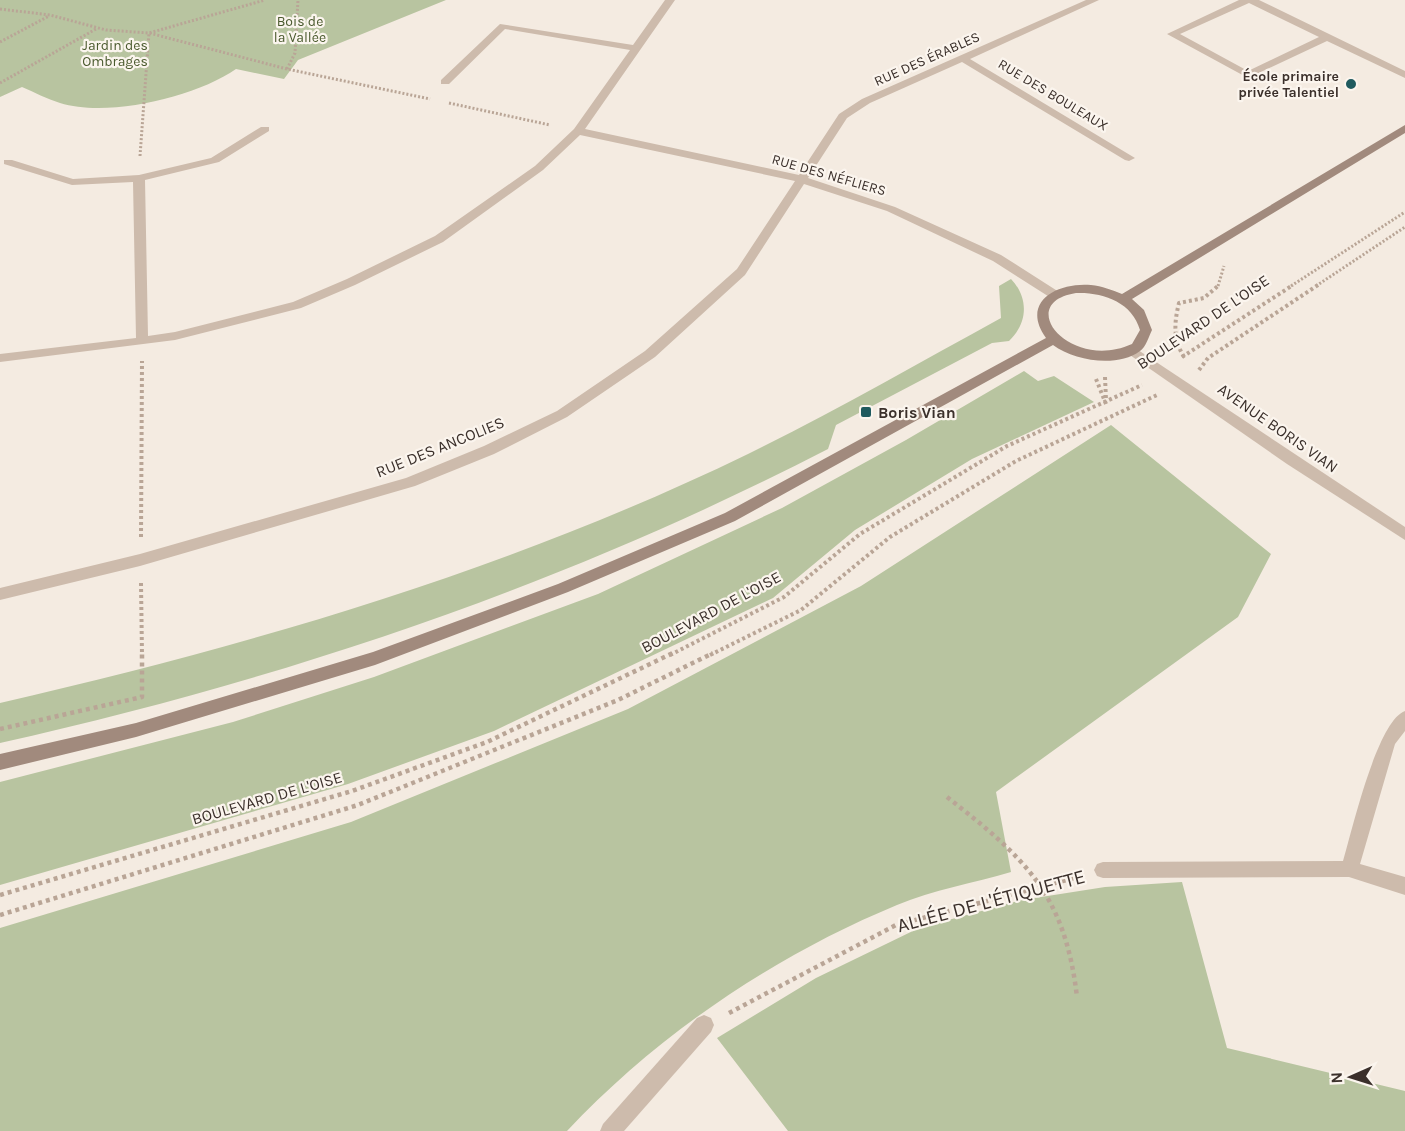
<svg xmlns="http://www.w3.org/2000/svg" width="1405" height="1131" font-family="Karla,sans-serif">
	<style>
		.green { fill: #b8c4a0 }
		.lines { fill: none; stroke-linecap: round; stroke-linejoin: round }
		.path-far2 { stroke: #b9a596; stroke-width: 3; stroke-dasharray: 2 2; stroke-linecap: butt }
		.path-far1 { stroke: #b9a596; stroke-width: 4; stroke-dasharray: 3 3; stroke-linecap: butt }
		.path { stroke: #b9a596; stroke-width: 4.5; stroke-dasharray: 4 4; stroke-linecap: butt }
		.minor { fill: #cdbbac; fill-rule: evenodd }
		.secondary { fill: #a18a7d; fill-rule: evenodd }
		.poi-dot { fill: #1f5a5e; stroke: #fbf5ee; stroke-width: 2 }
		.labels { text-anchor: middle; dominant-baseline: central; stroke-width: 4.5; stroke-linejoin: round; paint-order: stroke }
		.far-park-label { font-size: 14px; fill: #4a5a2e; stroke: #fbf5ee }
		.far-street-label { font-size: 14px; fill: #3b302b; stroke: #fbf5ee }
		.far-poi-label { font-size: 14px; font-weight: bold; fill: #3b302b; stroke: #fbf5ee; text-anchor: end }
		.street-label { font-size: 16px; fill: #3b302b; stroke: #fbf5ee }
		.poi-label { font-size: 16px; font-weight: bold; fill: #3b302b; stroke: #fbf5ee; text-anchor: start }
		.near-street-label { font-size: 20px; fill: #3b302b; stroke: #fbf5ee }
	</style>
	<rect width="100%" height="100%" fill="#f4ebe1"/>
	<!-- green -->
	<g class="green">
		<path d="M0,0H446L298,60L284,79L236,69C196,97 108,118 60,103C47,99 34,92 22,87L0,97Z"/>
		<path d="M1011,279C1029,298 1028,323 1009,341L992,343L836,425L828,449C567,584 286,679 0,743V703C256,644 511,569 748,454C834,412 917,364 1001,318L999,286Z"/>
		<path d="M1024,371L1038,381L1054,376L1094,402L972,459L855,530L773,598L494,731L348,784L0,885V782L233,722L374,677L598,594L782,508L906,440Z"/>
		<path d="M1111,425L1271,554L1238,617L996,792L1011,872C974,883 933,890 897,905C774,956 658,1034 567,1131H0V928L351,822L628,709L861,586Z"/>
		<path d="M1182,882L1227,1048L1405,1091V1131H788L717,1038L816,978L919,928L1022,900L1105,887Z"/>
	</g>
	<g class="lines">
		<!-- path-far2 -->
		<g class="path-far2">
			<path d="M0,9L50,15L106,30L149,33L287,69L430,99"/>
			<path d="M0,42L49,16"/>
			<path d="M287,69L295,53L298,0"/>
			<path d="M0,83L96,29"/>
			<path d="M449,103L550,125"/>
			<path d="M140,156L149,33L265,0"/>
			<path d="M1218,286L1224,266"/>
			<path d="M1291,286L1405,212"/>
			<path d="M1316,286L1405,227"/>
		</g>
		<!-- path-far1 -->
		<g class="path-far1">
			<path d="M1182,357L1293,285"/>
			<path d="M1184,357C1173,339 1174,323 1179,303L1204,298L1219,285"/>
			<path d="M1199,370L1208,358L1318,285"/>
			<path d="M1105,377L1106,400"/>
			<path d="M1096,379L1106,404"/>
			<path d="M141,537L142,361"/>
			<path d="M141,583L142,655"/>
			<path d="M670,655L784,597L860,534L1007,446L1142,385"/>
			<path d="M710,655L801,610L890,537L1016,461L1157,395"/>
		</g>
		<!-- path -->
		<g class="path">
			<path d="M0,729L142,697V653"/>
			<path d="M947,797C1025,858 1065,894 1077,997"/>
			<path d="M0,895L352,791L487,742L673,653"/>
			<path d="M0,915L358,805L618,700L713,653"/>
			<path d="M729,1013L896,925L1078,877"/>
		</g>
		<!-- minor -->
		<g class="minor">
			<path d="M665,0H675L585,129L799,175L839,114L862,99L1086,0H1099L970,59L1135,158L1129,161L1125,160L962,62L870,103L847,118L808,178L895,207L1001,255L1059,292V298H1051L993,261L887,211L804,184L745,275L655,357L567,417L494,454L415,486L140,566L0,600V588L140,554L406,478L484,446L557,411L645,351L737,269L795,181L580,135L543,170L443,242L355,285L301,308L175,340L0,362V354L136,338L133,182L72,185L4,164V160H12L73,179L139,175L211,158L261,127H269V131L219,162L145,180L148,336L175,332L293,302L347,279L435,236L535,166L574,129L630,50L505,29L449,84H441V80L500,24L633,45Z"/>
			<path d="M1239,0H1259L1405,71V78L1327,41L1248,78L1167,34ZM1249,3L1319,37L1248,71L1180,34Z"/>
			<path d="M1132,346L1405,527V540L1287,464L1127,353L1126,350L1127,347Z"/>
			<path d="M1405,711V731L1395,744L1360,864L1405,877V895L1349,877L1103,878L1097,876L1094,870L1097,864L1103,862L1343,861C1352,831 1377,721 1405,711Z"/>
			<path d="M704,1015L711,1018L714,1025L711,1032L624,1131H600L603,1124L697,1018Z"/>
		</g>
		<!-- secondary -->
		<path class="secondary" d="M1405,125V133L1132,299L1144,310L1152,330C1149,336 1146,347 1140,351C1117,368 1075,361 1053,345L735,521L568,592L375,665L136,737L0,770V754L136,723L373,652L558,584L725,513L1046,338C1020,302 1057,282 1091,285C1102,286 1112,290 1122,294ZM1076,293C1103,292 1132,302 1140,330L1132,344C1070,372 1013,303 1076,293Z"/>
	</g>
	<!-- markers -->
	<g class="poi-dot">
		<circle cx="1351" cy="84" r="6"/>
		<rect x="860" y="406" width="12" height="12" rx="3"/>
	</g>
	<g class="labels">
		<!-- far-park labels -->
		<g class="far-park-label">
			<text x="300" y="21">Bois de<tspan x="300" dy="16">la Vallée</tspan></text>
			<text x="115" y="45">Jardin des<tspan x="115" dy="16">Ombrages</tspan></text>
		</g>
		<!-- far-street labels -->
		<g class="far-street-label">
			<text transform="translate(927 59) rotate(-24)">RUE DES ÉRABLES</text>
			<text transform="translate(1053 95) rotate(31)">RUE DES BOULEAUX</text>
			<text transform="translate(829 175) rotate(16)">RUE DES NÉFLIERS</text>
		</g>
		<!-- far-poi labels -->
		<g class="far-poi-label">
			<text x="1339" y="76">École primaire<tspan x="1339" dy="16">privée Talentiel</tspan></text>
		</g>
		<!-- street labels -->
		<g class="street-label">
			<text transform="translate(1203 322) rotate(-34)">BOULEVARD DE L'OISE</text>
			<text transform="translate(1278 428) rotate(35)">AVENUE BORIS VIAN</text>
			<text transform="translate(440 447) rotate(-22)">RUE DES ANCOLIES</text>
			<text transform="translate(711 612) rotate(-28)">BOULEVARD DE L'OISE</text>
			<text transform="translate(267 798) rotate(-16)">BOULEVARD DE L'OISE</text>
		</g>
		<!-- poi labels -->
		<g class="poi-label">
			<text x="878" y="412">Boris Vian</text>
		</g>
		<!-- near-street labels -->
		<g class="near-street-label">
			<text transform="translate(991 901) rotate(-15)">ALLÉE DE L'ÉTIQUETTE</text>
		</g>
	</g>
	<!-- north arrow -->
	<g transform="translate(1351 1077) rotate(267)" stroke="#fbf5ee" stroke-width="4.5" paint-order="stroke">
	<path d="M0-4.5L10 22L0 15L-10 22Z" fill="#3b302b"/>
	<text y="-9" font-size="16" font-weight="bold" text-anchor="middle" fill="#3b302b">N</text>
	</g>
</svg>
